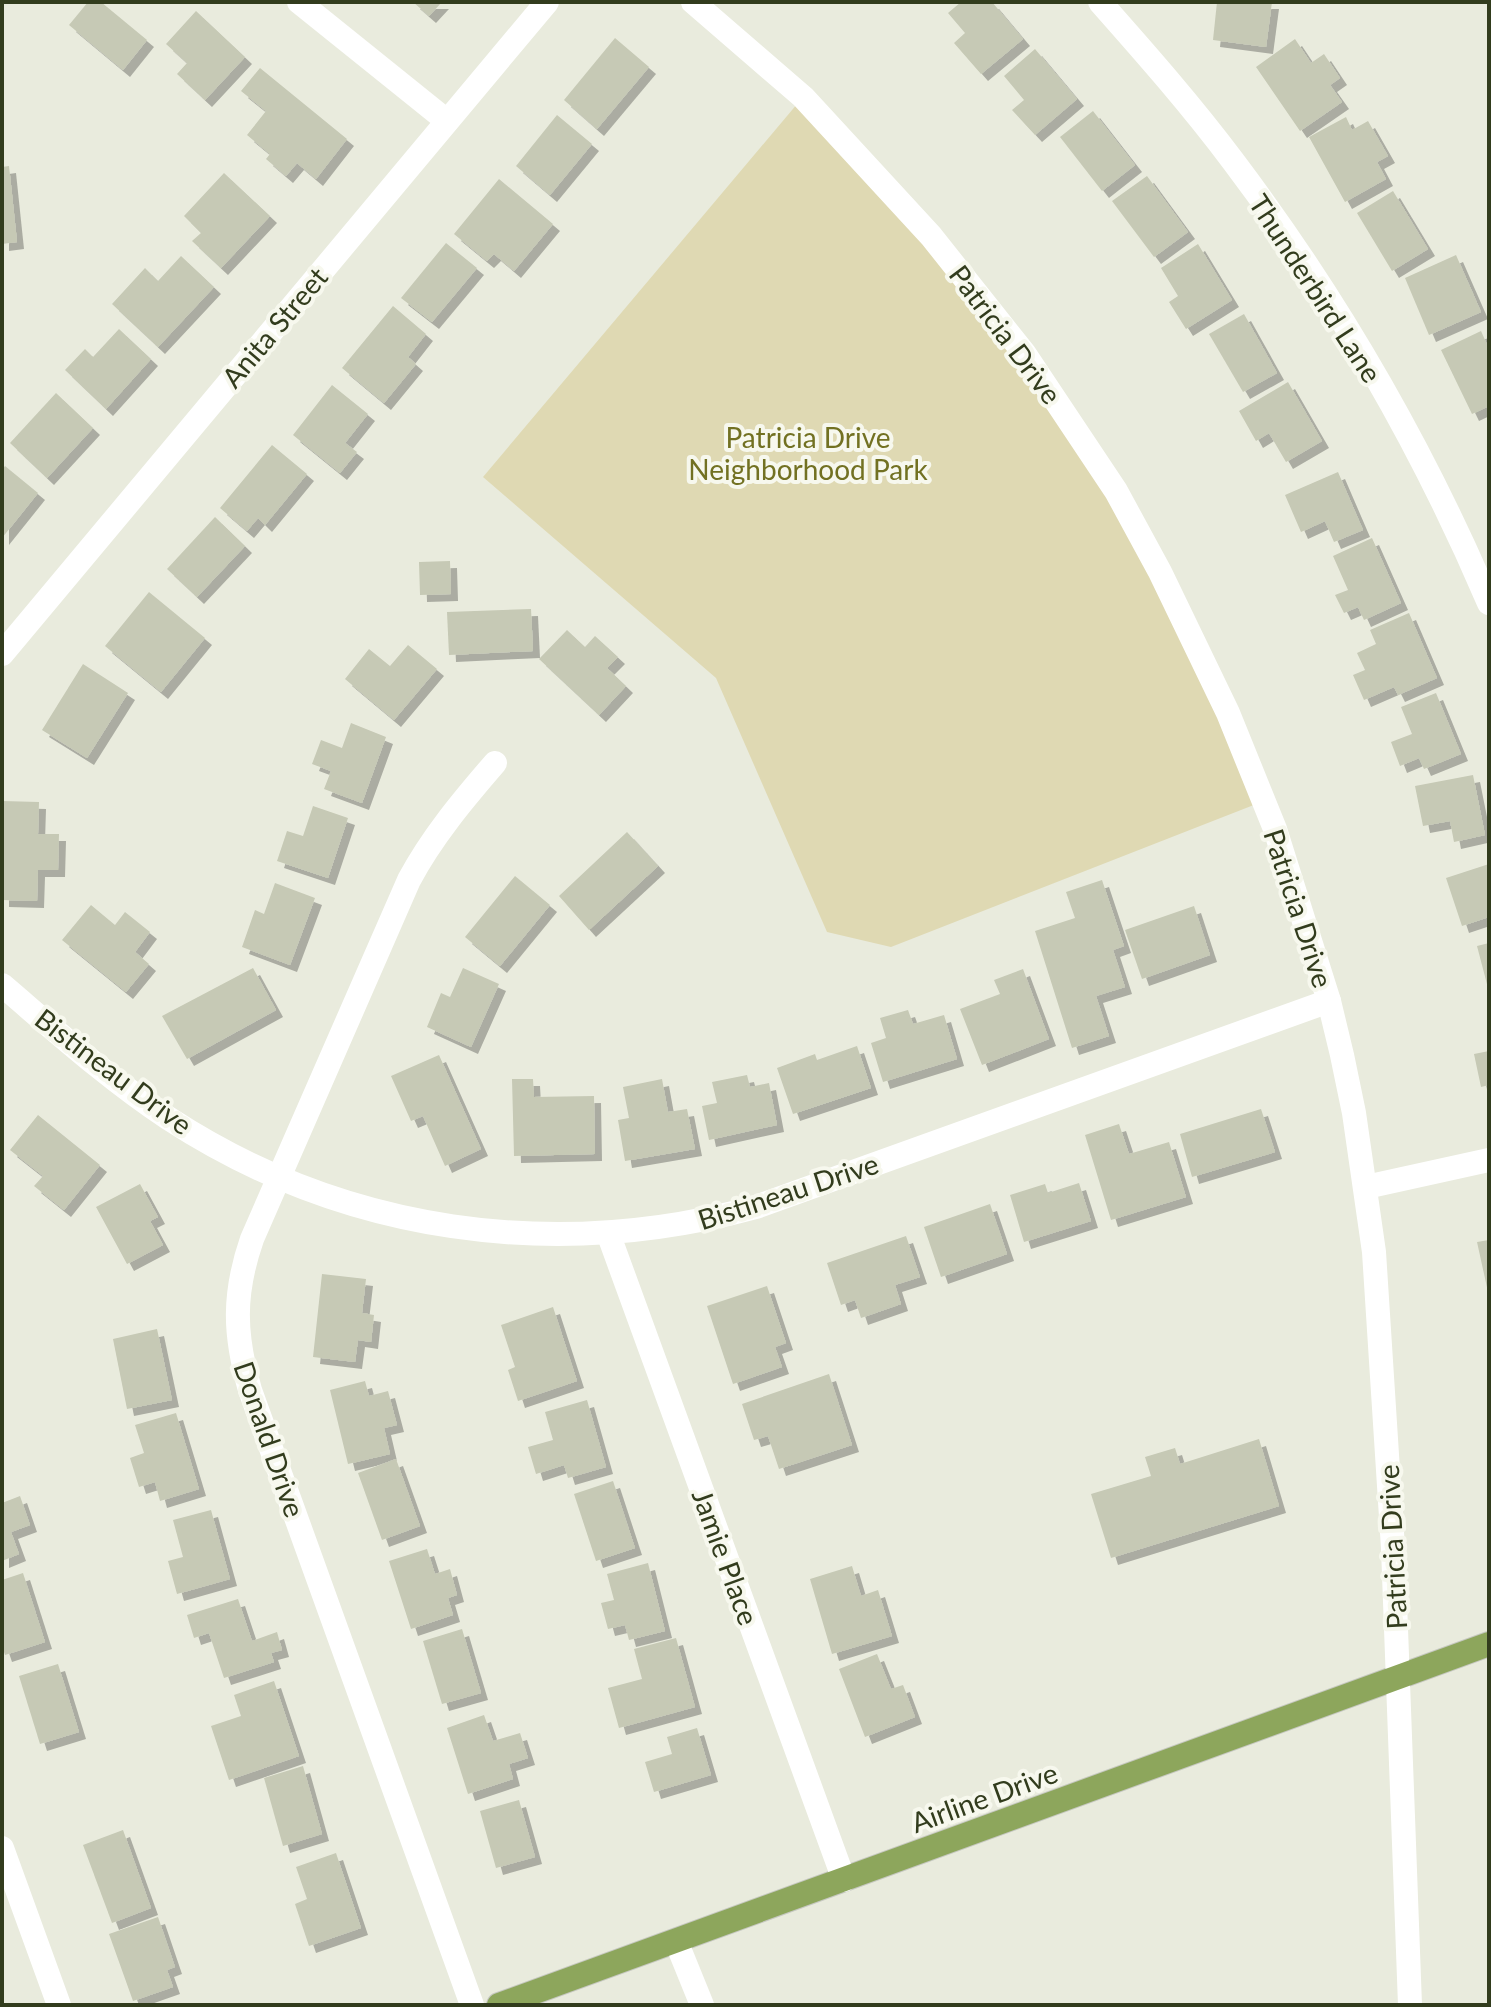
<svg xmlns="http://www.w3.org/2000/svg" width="1491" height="2007" font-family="Lato,sans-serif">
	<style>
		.green { fill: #dfd9b3 }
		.building { fill: #c6c9b5; filter: url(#shadow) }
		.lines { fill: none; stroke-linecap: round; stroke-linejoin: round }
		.major-casing { stroke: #c6c8c0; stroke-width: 26 }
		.minor { stroke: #fff; stroke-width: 24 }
		.major { stroke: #8da65c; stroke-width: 24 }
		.labels { text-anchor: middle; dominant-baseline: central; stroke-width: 8; stroke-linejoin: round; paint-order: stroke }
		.street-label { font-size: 28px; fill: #323c1d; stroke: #f7f8ee }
		.park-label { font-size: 28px; fill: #727122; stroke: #f7f8ee }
	</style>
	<defs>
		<filter id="shadow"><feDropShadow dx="7" dy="7" stdDeviation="0" flood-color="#0004"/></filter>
	</defs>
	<rect width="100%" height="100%" fill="#e9ebdd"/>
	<!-- green -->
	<path class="green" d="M803,97L980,296L1116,491L1264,801L891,947L827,932L716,678L483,477Z"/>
	<!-- building -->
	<g class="building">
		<path d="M88,2H101L147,40L123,70L69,25Z"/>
		<path d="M413,2H442L429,16Z"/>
		<path d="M961,2H992L1023,39L981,74L954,43L965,33L948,13Z"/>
		<path d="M1217,2H1272L1266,47L1213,40Z"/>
		<path d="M196,11L245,57L205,100L177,74L187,63L166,44Z"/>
		<path d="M615,38L649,67L597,129L564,100Z"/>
		<path d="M1295,39L1311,63L1324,54L1340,78L1330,85L1342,102L1300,131L1256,67Z"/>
		<path d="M1035,49L1077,99L1035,135L1012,110L1024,100L1004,76Z"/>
		<path d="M260,68L347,139L316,179L297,163L286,176L266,159L270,154L247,135L266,111L241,91Z"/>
		<path d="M1093,111L1135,165L1102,191L1060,137Z"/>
		<path d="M557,115L592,144L550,195L516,166Z"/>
		<path d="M1346,117L1352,130L1368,121L1388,156L1377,162L1386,179L1345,202L1309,137Z"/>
		<path d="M9,166L17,242L2,244V167Z"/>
		<path d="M224,173L270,216L221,268L192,241L201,233L184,216Z"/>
		<path d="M1147,176L1188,232L1154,257L1112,201Z"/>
		<path d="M499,179L553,224L514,271L494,254L487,261L454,234Z"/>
		<path d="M1393,191L1428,249L1392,271L1357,213Z"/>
		<path d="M446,243L477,268L432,322L401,298Z"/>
		<path d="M1198,244L1232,300L1186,329L1169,302L1178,296L1161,268Z"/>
		<path d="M1456,255L1481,312L1429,335L1405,278Z"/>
		<path d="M181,256L214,287L158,347L112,304L145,268L158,281Z"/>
		<path d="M393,306L426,334L408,357L416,364L384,403L342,368Z"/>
		<path d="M1244,314L1277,373L1243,392L1209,334Z"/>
		<path d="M119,329L151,359L106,409L65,370L85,349L93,357Z"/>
		<path d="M1481,331L1489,349V406L1472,414L1441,350Z"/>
		<path d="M1288,382L1322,441L1286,462L1269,433L1256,441L1239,411Z"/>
		<path d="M332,385L368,414L345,443L357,452L340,473L293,435Z"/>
		<path d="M56,393L93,428L47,478L10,443Z"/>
		<path d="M272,445L307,474L265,525L258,518L247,531L220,508Z"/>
		<path d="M5,466L38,493L2,538V470Z"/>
		<path d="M1338,472L1363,530L1334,542L1325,521L1301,532L1285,495Z"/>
		<path d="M215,517L245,546L197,597L167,569Z"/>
		<path d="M1372,538L1401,603L1364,620L1358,607L1344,613L1335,595L1348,590L1333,556Z"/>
		<path d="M450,561L451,594L420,595L419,562Z"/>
		<path d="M149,592L205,638L161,692L105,646Z"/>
		<path d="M531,609L533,651L449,655L447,612Z"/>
		<path d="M1409,613L1437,678L1398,695L1394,687L1364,700L1353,675L1365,670L1357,653L1376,644L1370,630Z"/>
		<path d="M567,630L585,647L595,636L618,657L607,668L626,686L599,715L539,659Z"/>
		<path d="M408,645L437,669L394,720L345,679L369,649L390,666Z"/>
		<path d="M83,664L128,693L87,758L42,730Z"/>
		<path d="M1436,693L1461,754L1424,769L1419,758L1400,766L1391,742L1412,734L1401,707Z"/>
		<path d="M351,723L386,737L362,803L324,789L331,771L312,764L321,740L342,748Z"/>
		<path d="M1473,775L1485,835L1454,842L1450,821L1423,826L1415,786Z"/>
		<path d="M2,801L39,802L38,834H59L58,870H38L37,901L2,900Z"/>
		<path d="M313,806L348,818L328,878L277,861L287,831L303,836Z"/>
		<path d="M627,832L658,866L589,930L559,896Z"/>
		<path d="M1489,864V917L1462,926L1446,878Z"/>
		<path d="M515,876L550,905L500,966L465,937Z"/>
		<path d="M1102,880L1124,946L1113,950L1125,987L1096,996L1109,1036L1072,1048L1035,931L1075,918L1066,892Z"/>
		<path d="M275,883L315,898L290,965L242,947L255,910L264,914Z"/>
		<path d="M91,905L115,925L125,912L150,932L135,952L149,964L126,992L62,940Z"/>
		<path d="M1194,906L1210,955L1142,979L1125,930Z"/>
		<path d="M1489,943V988H1488L1477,946Z"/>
		<path d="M253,968L276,1010L187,1059L162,1016Z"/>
		<path d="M463,968L499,984L471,1047L427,1027L441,993L450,997Z"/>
		<path d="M1023,969L1049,1039L982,1065L960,1009L1000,994L994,980Z"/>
		<path d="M908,1010L913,1024L944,1015L957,1059L883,1082L871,1043L886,1038L880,1018Z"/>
		<path d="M857,1046L871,1088L793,1114L777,1068L815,1054L817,1060Z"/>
		<path d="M1489,1051V1085L1481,1087L1474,1054Z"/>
		<path d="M439,1055L481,1149L445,1166L423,1116L411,1121L391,1076Z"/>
		<path d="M747,1075L750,1087L769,1083L777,1125L709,1140L702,1106L717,1103L712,1082Z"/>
		<path d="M512,1079H533L534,1097L594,1096L595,1154L514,1156Z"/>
		<path d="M662,1079L668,1112L687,1109L695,1149L625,1161L618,1120L629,1118L623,1087Z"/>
		<path d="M1261,1109L1275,1152L1192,1177L1180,1134Z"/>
		<path d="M38,1115L100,1165L64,1210L34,1186L43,1176L10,1150Z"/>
		<path d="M1119,1124L1129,1154L1169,1142L1186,1197L1111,1220L1085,1135Z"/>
		<path d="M1079,1183L1091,1221L1024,1242L1010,1195L1045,1184L1048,1193Z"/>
		<path d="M140,1184L158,1217L150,1221L163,1245L127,1264L96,1207Z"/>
		<path d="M990,1204L1007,1254L941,1277L924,1227Z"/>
		<path d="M906,1236L920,1277L895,1285L901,1304L861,1318L855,1300L841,1305L827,1263Z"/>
		<path d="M1489,1240V1292H1488L1477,1242Z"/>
		<path d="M322,1274L366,1279L362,1313L374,1315L371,1342L358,1340L355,1362L313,1357Z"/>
		<path d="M767,1286L786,1343L775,1347L782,1367L733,1384L707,1306Z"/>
		<path d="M553,1307L577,1381L518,1401L508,1370L515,1367L501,1325Z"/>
		<path d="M157,1329L172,1400L127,1409L113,1339Z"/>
		<path d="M829,1374L852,1445L779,1469L768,1436L754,1440L742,1404Z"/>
		<path d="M365,1381L369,1396L388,1391L397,1425L384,1428L390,1454L348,1464L330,1390Z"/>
		<path d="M587,1400L606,1467L568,1478L564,1465L536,1474L528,1447L553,1440L545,1412Z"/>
		<path d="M176,1413L199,1489L160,1501L155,1482L139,1487L130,1458L144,1453L135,1425Z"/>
		<path d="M1259,1439L1279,1506L1111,1558L1091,1494L1151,1476L1145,1457L1175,1448L1180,1464Z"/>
		<path d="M396,1459L420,1526L382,1540L358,1473Z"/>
		<path d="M613,1481L635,1548L596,1561L574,1494Z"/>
		<path d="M20,1496L30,1525L11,1532L19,1554L2,1561V1503Z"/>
		<path d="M211,1510L230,1579L177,1594L168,1561L183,1557L173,1520Z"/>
		<path d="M427,1549L435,1574L450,1569L457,1595L448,1598L453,1615L411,1629L389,1561Z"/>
		<path d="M648,1563L665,1631L629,1640L625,1625L608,1629L601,1603L614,1600L607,1574Z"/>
		<path d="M852,1566L861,1596L878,1590L892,1636L832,1654L810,1579Z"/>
		<path d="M23,1573L45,1642L5,1655L2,1646V1580Z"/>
		<path d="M238,1599L252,1641L277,1632L282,1650L271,1653L274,1662L224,1678L209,1633L194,1638L187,1615Z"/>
		<path d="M462,1629L481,1693L442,1704L423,1641Z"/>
		<path d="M676,1638L695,1707L619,1728L608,1688L642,1679L634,1649Z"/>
		<path d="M877,1654L891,1689L903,1685L915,1717L865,1737L839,1669Z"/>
		<path d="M58,1664L79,1732L40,1744L19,1676Z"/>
		<path d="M274,1681L299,1756L229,1780L211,1726L241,1716L234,1695Z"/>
		<path d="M484,1715L493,1741L520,1733L528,1758L509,1764L513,1779L468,1794L447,1728Z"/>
		<path d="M697,1728L711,1775L654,1792L645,1762L672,1754L667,1737Z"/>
		<path d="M303,1766L322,1834L283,1846L264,1778Z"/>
		<path d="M519,1800L535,1857L496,1868L480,1811Z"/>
		<path d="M123,1830L151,1908L112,1923L83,1845Z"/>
		<path d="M336,1853L361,1928L309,1946L295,1904L307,1899L296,1867Z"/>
		<path d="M158,1917L175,1967L167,1970L173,1987L133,2001L109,1934Z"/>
	</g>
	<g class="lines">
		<!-- major casing -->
		<g class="major-casing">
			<path id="major" d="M499,2005L1489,1644"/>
		</g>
		<!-- minor -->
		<g class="minor">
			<path d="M299,2L447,121"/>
			<path d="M693,2L803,97L931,236L1024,353L1116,491L1160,572L1228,713L1275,829L1329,1001L1342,1055L1354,1113L1374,1252L1393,1548L1410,2005"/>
			<path d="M1100,2C1146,54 1191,105 1233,161C1335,296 1422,446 1489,603"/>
			<path d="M2,654L547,2"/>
			<path d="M2,985C56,1031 109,1079 168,1118C344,1233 554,1262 756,1207L1329,1001"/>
			<path d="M1366,1187L1489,1160"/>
			<path d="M608,1233L844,1880"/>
			<path d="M2,1848L59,2005"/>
			<path d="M676,1941L702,2005"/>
			<path d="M472,2005L250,1390C234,1334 233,1294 252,1239L409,880C432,837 463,800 495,763"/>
		</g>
		<!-- major -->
		<use href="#major" class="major"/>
	</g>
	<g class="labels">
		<!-- street labels -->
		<g class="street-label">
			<text transform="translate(1316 288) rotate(57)">Thunderbird Lane</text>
			<text transform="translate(274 327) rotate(-50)">Anita Street</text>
			<text transform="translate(1006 334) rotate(53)">Patricia Drive</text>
			<text transform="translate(1299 908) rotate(72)">Patricia Drive</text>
			<text transform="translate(114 1071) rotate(37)">Bistineau Drive</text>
			<text transform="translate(788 1191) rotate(-18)">Bistineau Drive</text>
			<text transform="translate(270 1439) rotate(71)">Donald Drive</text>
			<text transform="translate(1392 1547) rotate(-93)">Patricia Drive</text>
			<text transform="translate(726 1557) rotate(70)">Jamie Place</text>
			<text transform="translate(984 1797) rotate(-20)">Airline Drive</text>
		</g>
		<!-- park labels -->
		<g class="park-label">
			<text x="808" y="437">Patricia Drive<tspan x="808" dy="32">Neighborhood Park</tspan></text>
		</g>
	</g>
	<!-- border -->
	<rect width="1491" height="2007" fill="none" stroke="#323c1d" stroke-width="8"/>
</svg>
